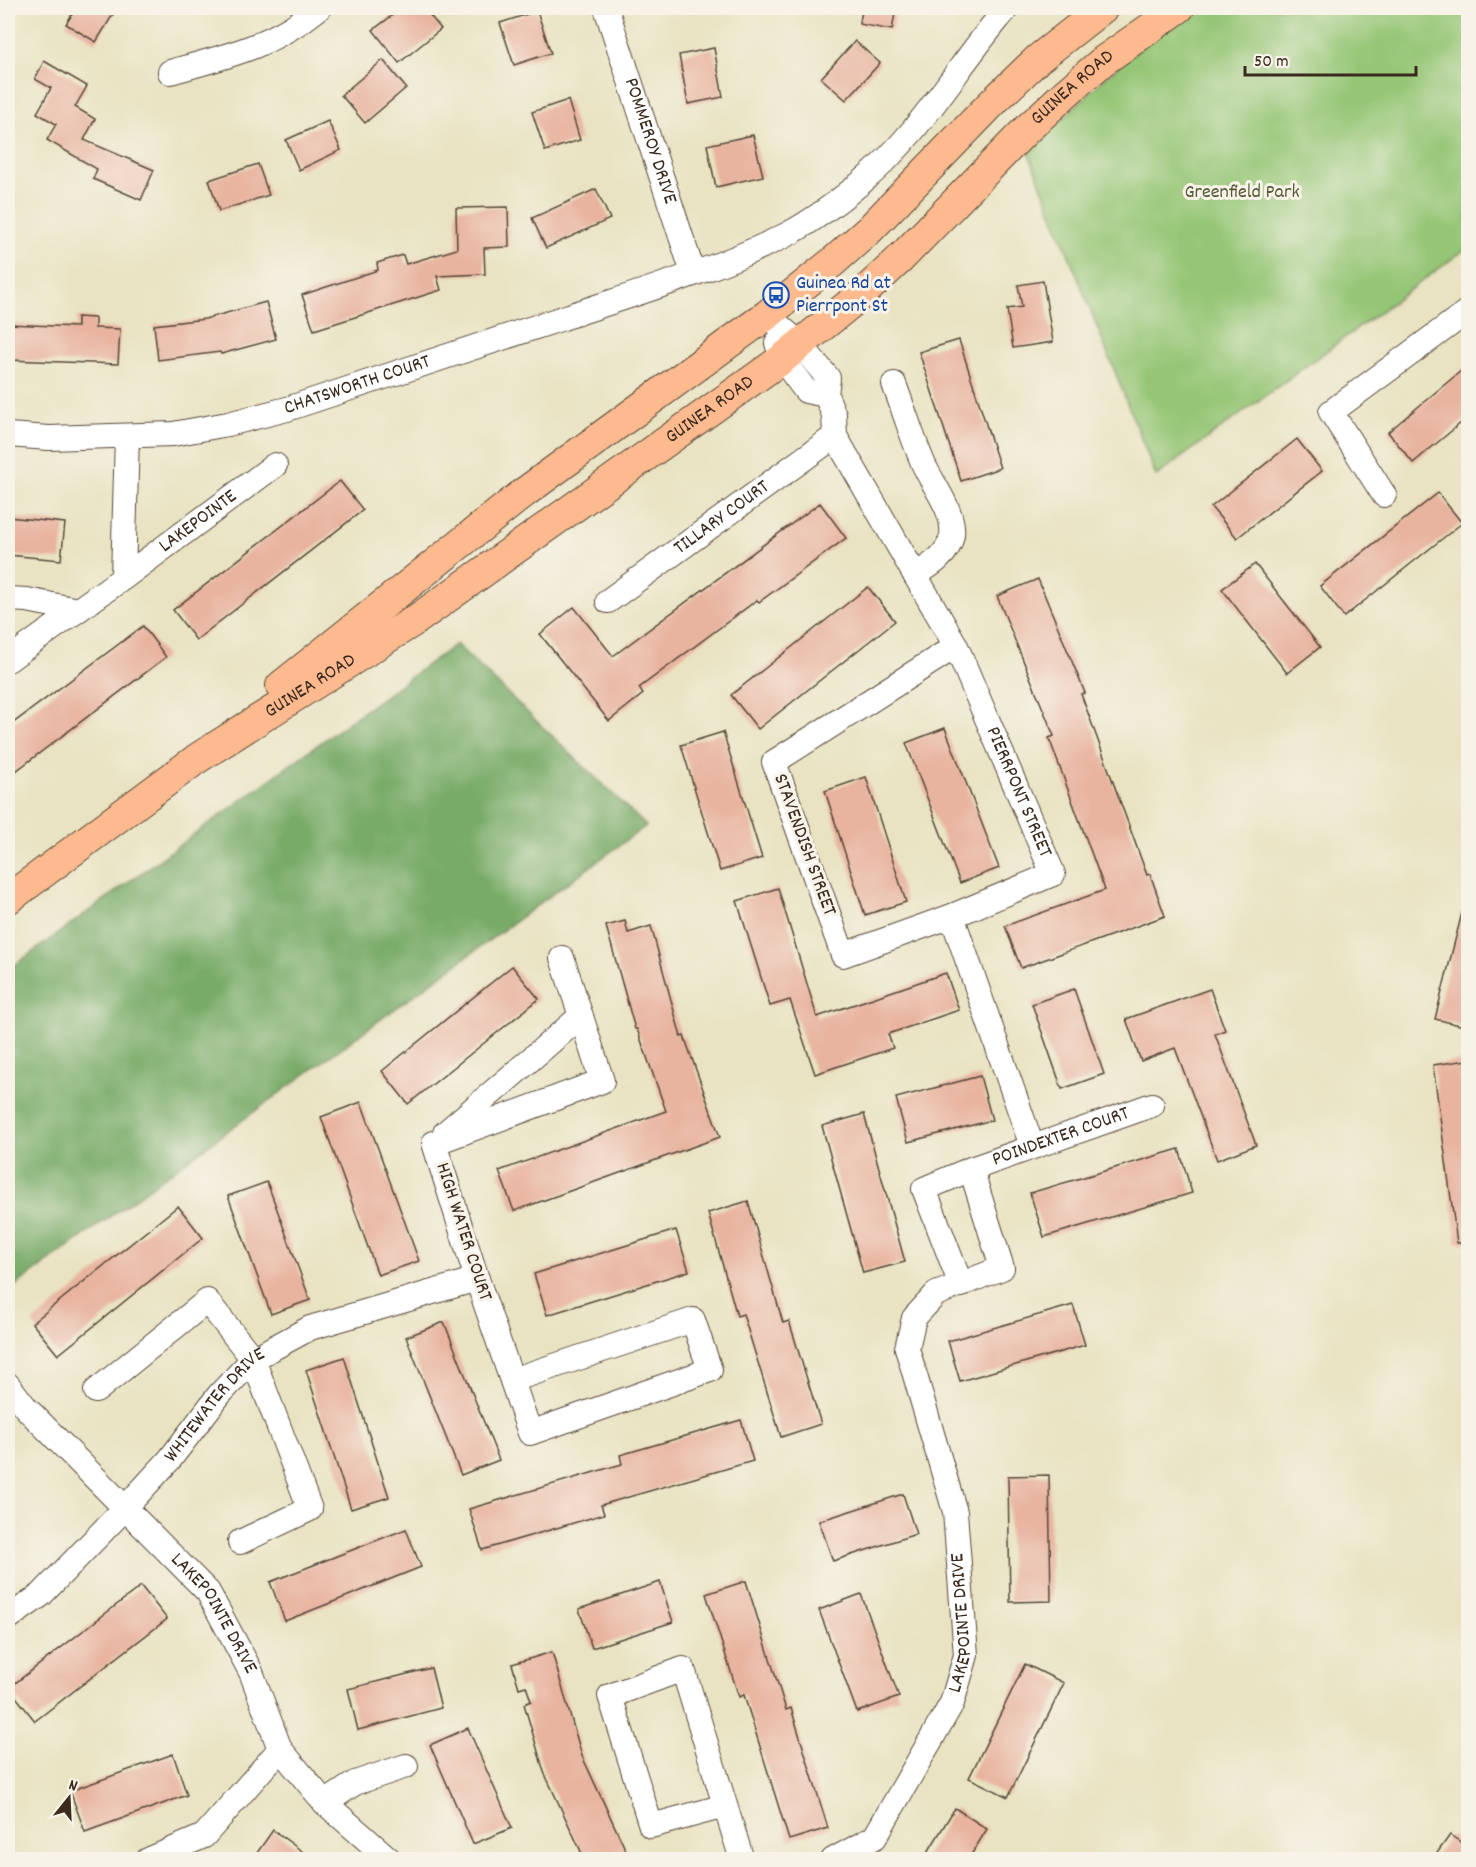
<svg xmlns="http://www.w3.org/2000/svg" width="1476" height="1867" font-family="Dekko,sans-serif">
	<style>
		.green { fill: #95c676; stroke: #68784a; stroke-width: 1.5 }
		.forest { fill: #78ab67; stroke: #5a6a42; stroke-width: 1.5 }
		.building { fill: #e8b39f }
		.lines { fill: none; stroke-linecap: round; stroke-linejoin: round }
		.minor-casing { stroke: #554637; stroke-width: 26 }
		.major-casing { stroke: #554637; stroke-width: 32 }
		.minor { stroke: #fff; stroke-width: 24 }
		.major { stroke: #fcba8e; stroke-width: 30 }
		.labels { text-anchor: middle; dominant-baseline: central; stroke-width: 6; stroke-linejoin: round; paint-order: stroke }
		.street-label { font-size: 20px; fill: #3b2a1e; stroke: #f7f3e8 }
		.park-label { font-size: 20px; fill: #565938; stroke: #f7f3e8 }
		.transit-label { font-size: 20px; fill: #164399; stroke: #f7f3e8; text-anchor: start }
	</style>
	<rect width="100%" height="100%" fill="#f7f3e8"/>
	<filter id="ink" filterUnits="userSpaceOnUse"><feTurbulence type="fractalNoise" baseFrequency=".0167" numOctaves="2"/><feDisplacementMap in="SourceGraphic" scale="12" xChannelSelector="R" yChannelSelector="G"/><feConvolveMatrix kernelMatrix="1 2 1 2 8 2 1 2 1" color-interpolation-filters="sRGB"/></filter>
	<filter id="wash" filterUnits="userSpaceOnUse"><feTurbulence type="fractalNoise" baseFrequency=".008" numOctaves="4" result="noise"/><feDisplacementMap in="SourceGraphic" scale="24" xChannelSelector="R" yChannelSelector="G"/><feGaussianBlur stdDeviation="1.35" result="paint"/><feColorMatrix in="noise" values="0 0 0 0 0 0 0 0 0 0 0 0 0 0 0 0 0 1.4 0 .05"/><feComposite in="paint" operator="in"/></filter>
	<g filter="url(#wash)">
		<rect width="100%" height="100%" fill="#e9e3c2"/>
		<!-- green -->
		<path class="green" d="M1196,8H1468V247L1156,476L1029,154C1080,100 1133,48 1196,8Z"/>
		<!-- forest -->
		<path class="forest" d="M456,644L646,826L8,1291V970Z"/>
		<g id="blocks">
			<!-- building -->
			<g class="building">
				<path d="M76,8H117L96,42L66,24Z"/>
				<path d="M402,8H424L441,29L399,63L373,30Z"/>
				<path d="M863,8H896L892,30L859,24Z"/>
				<path d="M537,11L551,53L514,65L500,23Z"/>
				<path d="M855,41L880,63L846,100L821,78Z"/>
				<path d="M714,48L723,97L688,104L679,55Z"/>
				<path d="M383,60L406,88L365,123L341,95Z"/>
				<path d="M44,61L87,86L75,107L95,119L84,140L154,170L141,200L93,179L97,169L47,140L56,124L37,113L51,88L35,79Z"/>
				<path d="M568,100L580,140L545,151L532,112Z"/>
				<path d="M328,121L341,150L299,170L286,140Z"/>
				<path d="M753,135L763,176L716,187L707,145Z"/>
				<path d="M258,164L269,195L219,211L209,180Z"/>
				<path d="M596,189L610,219L546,248L532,218Z"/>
				<path d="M508,207L509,247L484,248L485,274L437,276L441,290L314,330L302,295L378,270L377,263L403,255L406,264L457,249L456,208Z"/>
				<path d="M1043,281L1053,342L1013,348L1007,309L1022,307L1018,285Z"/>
				<path d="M266,302L276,339L221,354L220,352L158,360L154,325L205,319Z"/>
				<path d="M77,317L95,318V328L120,329L118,364L8,360V324L77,327Z"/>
				<path d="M959,340L1000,468L961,481L919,352Z"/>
				<path d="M1468,365V417L1413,463L1388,432Z"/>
				<path d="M1297,439L1322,471L1237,538L1211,507Z"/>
				<path d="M340,481L363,510L196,640L173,610Z"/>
				<path d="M1438,493L1462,523L1344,617L1320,586Z"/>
				<path d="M820,503L846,538L759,602L757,600L639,688L643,694L609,721L540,634L574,607L613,656Z"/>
				<path d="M8,517L65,523L61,560L8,555Z"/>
				<path d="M1255,564L1320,647L1287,673L1222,589Z"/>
				<path d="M1038,579L1085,693L1081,694L1147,875L1150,874L1165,916L1021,968L1005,926L1105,890L1049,738L1054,736L997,596Z"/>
				<path d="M868,587L895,621L758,729L731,695Z"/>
				<path d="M143,626L166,657L8,777V727Z"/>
				<path d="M945,728L999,868L960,883L906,743Z"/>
				<path d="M723,732L762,858L720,871L681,745Z"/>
				<path d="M866,777L906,902L865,915L825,791Z"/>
				<path d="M778,888L817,1017L946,973L959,1010L888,1034L893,1048L815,1074L790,1000L770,1006L737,901Z"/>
				<path d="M1462,913H1468V1027L1435,1019Z"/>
				<path d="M625,921L628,933L651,926L681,1037L684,1036L720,1137L514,1211L499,1171L666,1111L637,1029H635L606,926Z"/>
				<path d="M512,966L539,999L408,1104L382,1071Z"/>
				<path d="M1074,989L1104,1074L1062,1089L1032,1004Z"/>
				<path d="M1210,989L1225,1030L1215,1034L1256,1145L1217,1160L1175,1048L1141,1061L1126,1019Z"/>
				<path d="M1468,1060V1243H1457L1433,1065Z"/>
				<path d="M980,1076L992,1120L908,1142L896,1098Z"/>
				<path d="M361,1102L419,1261L378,1275L321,1117Z"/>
				<path d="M864,1114L905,1262L863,1273L822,1126Z"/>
				<path d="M1179,1149L1192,1193L1044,1237L1030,1193Z"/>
				<path d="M267,1182L310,1300L271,1314L228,1196Z"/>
				<path d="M748,1201L783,1323L789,1321L821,1424L781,1437L743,1314L737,1316L708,1213Z"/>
				<path d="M178,1206L203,1238L58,1355L32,1323Z"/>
				<path d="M676,1230L689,1271L547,1315L534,1274Z"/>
				<path d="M1073,1305L1085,1345L960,1381L948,1341Z"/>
				<path d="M444,1322L499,1460L461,1475L406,1337Z"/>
				<path d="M344,1357L389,1497L351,1509L306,1370Z"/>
				<path d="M741,1420L753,1461L601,1505L604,1514L482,1550L469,1509L622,1464L620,1455Z"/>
				<path d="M1049,1475L1051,1601L1010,1602L1008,1476Z"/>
				<path d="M903,1494L916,1534L833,1561L819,1521Z"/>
				<path d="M406,1529L421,1567L285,1621L270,1582Z"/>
				<path d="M746,1581L786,1710L791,1708L828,1828L789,1840L744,1695L739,1697L706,1594Z"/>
				<path d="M660,1582L673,1622L592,1648L579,1609Z"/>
				<path d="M141,1586L167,1619L35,1721L9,1688Z"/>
				<path d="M861,1594L899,1697L857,1712L819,1610Z"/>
				<path d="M552,1652L582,1756L627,1853L612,1860H585L544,1772L524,1704L531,1701L526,1686L519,1688L512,1664Z"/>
				<path d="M1025,1664L1064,1683L1008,1797L969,1778Z"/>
				<path d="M431,1668L441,1708L358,1730L348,1689Z"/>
				<path d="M468,1728L512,1828L473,1844L430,1745Z"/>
				<path d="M173,1754L187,1795L85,1832L70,1791Z"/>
				<path d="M955,1808L987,1829L968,1860H923Z"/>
				<path d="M273,1830L314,1860H252Z"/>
				<path d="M1450,1835L1468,1847V1860H1432Z"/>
			</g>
		</g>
	</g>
	<g filter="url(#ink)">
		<use href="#blocks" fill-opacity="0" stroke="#554637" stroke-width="1.5"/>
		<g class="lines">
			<!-- minor casing -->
			<g class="minor-casing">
				<g id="minor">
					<path id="s1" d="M606,8L693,273"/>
					<path d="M170,72C227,56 271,47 319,8"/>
					<path id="s2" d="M767,315L800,344L828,378L826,395L834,415L835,436L956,646L1053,874L952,916L843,955L774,762L956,646"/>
					<path d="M777,343L782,359L806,391L826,395"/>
					<path d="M894,384C904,410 912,437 923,463C932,484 955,511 952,535C949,555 930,566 915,575"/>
					<path id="s3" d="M8,435L49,438L173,434L228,424L287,409C379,378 471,348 563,318C637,293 719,269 788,234C815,220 839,201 862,182C921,133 958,65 1007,8"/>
					<path d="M1384,495L1331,412L1468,311"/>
					<path id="s4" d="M123,578L275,465"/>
					<path d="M8,599L27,600L78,610L123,578L127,436"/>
					<path id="s5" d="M608,601L835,436"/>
					<path d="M8,660L78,610"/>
					<path d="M952,916L1032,1146"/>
					<path d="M445,1133L581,1016"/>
					<path d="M961,1285L924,1189L971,1169"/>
					<path d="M512,1380L693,1320L710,1370L530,1433L477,1279L434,1143L602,1081L562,958"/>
					<path id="s6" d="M8,1385L26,1408L208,1592L251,1672L280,1749L325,1803L390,1860"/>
					<path d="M96,1391L207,1301L253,1359L310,1509L240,1542"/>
					<path id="s7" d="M8,1618L41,1595L126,1507L170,1459L219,1395L253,1359L310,1328L477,1279"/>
					<path d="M325,1803L355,1783L406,1766"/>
					<path d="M725,1806L651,1826L610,1696L683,1669L742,1860"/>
					<path d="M148,1860L204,1836L280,1749"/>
					<path id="s8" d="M833,1860L875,1837L952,1703L966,1655L955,1512L907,1348L914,1318L936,1294L1002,1268L971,1169L1152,1105"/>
				</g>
			</g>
			<!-- major casing -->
			<g class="major-casing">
				<g id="major">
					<path d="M281,686L525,492L767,315L834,261L870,229L995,100L1038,59L1103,8"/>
					<path id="s9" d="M8,899L198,758L417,619L782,359L862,294L899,260L1025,131L1067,92L1103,61L1179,8"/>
				</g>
			</g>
			<!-- minor -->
			<use href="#minor" class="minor"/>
			<!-- major -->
			<use href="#major" class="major"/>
		</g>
	</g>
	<!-- icons -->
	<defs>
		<g id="bus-ring" transform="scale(1.35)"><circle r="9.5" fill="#f7f3e8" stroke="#1a4fb4" stroke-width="1.5"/><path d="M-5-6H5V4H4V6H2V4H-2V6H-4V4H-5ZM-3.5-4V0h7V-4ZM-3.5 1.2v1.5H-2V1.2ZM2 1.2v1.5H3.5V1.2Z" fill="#1a4fb4"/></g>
	</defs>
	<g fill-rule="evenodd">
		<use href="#bus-ring" x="776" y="295"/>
	</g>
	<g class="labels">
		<!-- street labels -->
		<g class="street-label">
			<text stroke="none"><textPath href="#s9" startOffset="1342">GUINEA ROAD</textPath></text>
			<text stroke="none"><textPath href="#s1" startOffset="140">POMMEROY DRIVE</textPath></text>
			<text stroke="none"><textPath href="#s3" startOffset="356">CHATSWORTH COURT</textPath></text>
			<text stroke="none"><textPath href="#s9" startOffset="856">GUINEA ROAD</textPath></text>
			<text stroke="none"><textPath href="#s5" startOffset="141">TILLARY COURT</textPath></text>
			<text stroke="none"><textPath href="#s4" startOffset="94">LAKEPOINTE</textPath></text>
			<text stroke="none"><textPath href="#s9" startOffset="370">GUINEA ROAD</textPath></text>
			<text stroke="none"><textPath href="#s2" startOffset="549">PIERRPONT STREET</textPath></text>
			<text transform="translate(804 845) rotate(70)">STAVENDISH STREET</text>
			<text stroke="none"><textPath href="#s8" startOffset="900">POINDEXTER COURT</textPath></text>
			<text transform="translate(463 1232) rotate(72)">HIGH WATER COURT</text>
			<text stroke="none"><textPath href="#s7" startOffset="298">WHITEWATER DRIVE</textPath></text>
			<text stroke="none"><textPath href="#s6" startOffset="309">LAKEPOINTE DRIVE</textPath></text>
			<text stroke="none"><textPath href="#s8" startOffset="284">LAKEPOINTE DRIVE</textPath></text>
		</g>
		<!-- park labels -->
		<g class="park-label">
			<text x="1242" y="193">Greenfield Park</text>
		</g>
		<!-- transit labels -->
		<g class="transit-label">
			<text x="796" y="284">Guinea Rd at<tspan x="796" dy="23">Pierrpont St</tspan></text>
		</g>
	</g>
	<!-- margin -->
	<rect width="1476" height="1867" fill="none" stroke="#f7f3e8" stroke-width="30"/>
	<!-- north arrow -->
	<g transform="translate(69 1798) rotate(18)" stroke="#f7f3e8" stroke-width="4.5" paint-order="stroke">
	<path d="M0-4.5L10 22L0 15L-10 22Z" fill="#3b2a1e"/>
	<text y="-9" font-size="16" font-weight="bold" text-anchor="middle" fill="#3b2a1e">N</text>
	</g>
	<!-- scale -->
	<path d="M1245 66v9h171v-9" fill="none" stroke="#3b2a1e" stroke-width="3"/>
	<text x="1254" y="66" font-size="18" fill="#3b2a1e" stroke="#f7f3e8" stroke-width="4.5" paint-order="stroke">50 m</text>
</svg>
